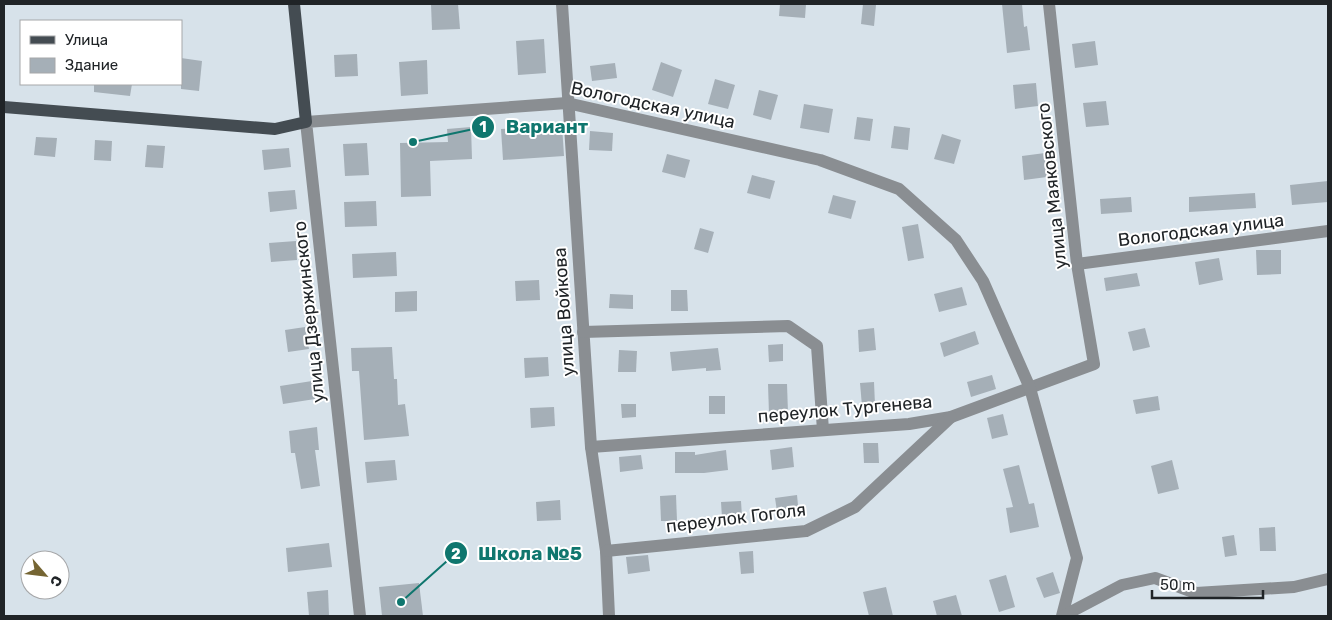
<svg xmlns="http://www.w3.org/2000/svg" width="1332" height="620" font-family="Rubik,sans-serif">
	<style>
		.building { fill: #a5afb7 }
		.lines { fill: none; stroke-linecap: round; stroke-linejoin: round }
		.minor { stroke: #8a8e92; stroke-width: 12 }
		.major { stroke: #444c52; stroke-width: 12 }
		.labels { text-anchor: middle; dominant-baseline: central; stroke-width: 4; stroke-linejoin: round; paint-order: stroke }
		.street-label { font-size: 18px; fill: #202427; stroke: #fff }
		.leader { fill: none; stroke: #0f766e; stroke-width: 2 }
		.callout-dot { fill: #0f766e; stroke: #fff; stroke-width: 2 }
		.mark-label { font-size: 15px; text-anchor: middle; font-weight: bold; fill: #fff }
		.callout-label { font-size: 19px; text-anchor: middle; font-weight: bold; fill: #0f766e; stroke: #fff; stroke-width: 4; stroke-linejoin: round; paint-order: stroke }
	</style>
	<rect width="100%" height="100%" fill="#d7e2ea"/>
	<!-- building -->
	<g class="building">
		<path d="M431,4H458L460,29L432,30Z"/>
		<path d="M780,4H806L805,18L779,16Z"/>
		<path d="M863,4L876,5L874,26L861,24Z"/>
		<path d="M1002,4H1022L1024,27L1027,26L1030,50L1007,53Z"/>
		<path d="M544,39L546,73L518,75L516,41Z"/>
		<path d="M1095,41L1098,65L1075,68L1072,44Z"/>
		<path d="M357,54L358,76L335,77L334,55Z"/>
		<path d="M181,58L202,61L199,91L181,89Z"/>
		<path d="M427,60L428,94L401,96L399,62Z"/>
		<path d="M661,62L682,70L673,97L652,90Z"/>
		<path d="M615,63L617,78L592,81L590,66Z"/>
		<path d="M715,79L735,85L728,109L708,104Z"/>
		<path d="M1036,83L1038,106L1015,109L1013,85Z"/>
		<path d="M94,84H132L130,96L94,92Z"/>
		<path d="M759,90L778,95L771,120L753,115Z"/>
		<path d="M1106,101L1109,125L1086,127L1083,103Z"/>
		<path d="M804,104L833,109L829,133L800,128Z"/>
		<path d="M857,117L873,119L870,141L854,139Z"/>
		<path d="M562,125L564,156L503,160L501,129Z"/>
		<path d="M894,126L910,128L908,150L891,148Z"/>
		<path d="M471,127L472,159L430,161L431,196L401,197L400,143L448,142L447,129Z"/>
		<path d="M590,131L613,133L612,151L589,150Z"/>
		<path d="M942,134L961,140L954,164L934,159Z"/>
		<path d="M36,137L57,138L55,157L34,155Z"/>
		<path d="M95,140L112,141L111,161L94,160Z"/>
		<path d="M367,143L369,175L345,176L343,144Z"/>
		<path d="M147,145L165,146L163,168L145,167Z"/>
		<path d="M289,148L291,167L264,170L262,150Z"/>
		<path d="M1045,153L1047,177L1024,180L1022,156Z"/>
		<path d="M667,154L690,160L685,178L662,172Z"/>
		<path d="M752,175L775,181L770,199L747,193Z"/>
		<path d="M1328,181V202L1292,205L1290,185Z"/>
		<path d="M295,190L297,209L270,212L268,192Z"/>
		<path d="M1255,193L1256,208L1189,212V197Z"/>
		<path d="M833,195L856,201L851,219L828,213Z"/>
		<path d="M1131,197L1132,212L1101,214L1100,199Z"/>
		<path d="M376,201L377,226L345,227L344,202Z"/>
		<path d="M918,224L924,258L908,261L902,227Z"/>
		<path d="M700,228L714,232L708,253L694,249Z"/>
		<path d="M296,241L297,260L271,262L269,243Z"/>
		<path d="M1256,250H1281V274L1257,275Z"/>
		<path d="M396,252L397,276L353,278L352,254Z"/>
		<path d="M1219,258L1223,280L1199,285L1195,262Z"/>
		<path d="M1137,273L1140,286L1106,291L1104,278Z"/>
		<path d="M539,280L540,300L516,301L515,281Z"/>
		<path d="M962,287L967,305L939,312L934,294Z"/>
		<path d="M671,290H687L688,311H671Z"/>
		<path d="M417,291V311L395,312V292Z"/>
		<path d="M610,294L633,295V309L609,308Z"/>
		<path d="M305,327L309,349L288,352L285,330Z"/>
		<path d="M874,328L876,350L859,352L858,330Z"/>
		<path d="M1145,328L1150,347L1133,351L1128,332Z"/>
		<path d="M975,331L979,344L944,357L940,343Z"/>
		<path d="M783,344V361L769,362L768,345Z"/>
		<path d="M392,347L394,379H397L398,405L405,404L409,436L364,440L359,371H352L351,348Z"/>
		<path d="M718,348L721,370L706,371V368L672,371L670,352Z"/>
		<path d="M619,350L637,351L636,372H618Z"/>
		<path d="M548,357L549,376L525,378L524,358Z"/>
		<path d="M992,375L996,389L971,397L967,382Z"/>
		<path d="M312,381L315,399L283,404L280,386Z"/>
		<path d="M874,382L875,405L862,406L860,383Z"/>
		<path d="M768,384H787L788,413L769,414Z"/>
		<rect x="709" y="396" width="16" height="18"/>
		<path d="M1158,396L1160,410L1136,414L1133,400Z"/>
		<path d="M621,404H636V417L622,418Z"/>
		<path d="M554,407L555,426L531,428L530,408Z"/>
		<path d="M1003,414L1008,435L992,439L987,418Z"/>
		<path d="M317,427L319,450H315L320,486L301,489L295,453H291L289,431Z"/>
		<path d="M863,443H878L879,463H864Z"/>
		<path d="M792,447L794,467L772,470L770,450Z"/>
		<path d="M726,450L728,470L704,473H675V452H695V455Z"/>
		<path d="M641,455L643,469L620,472L619,457Z"/>
		<path d="M395,460L397,480L367,483L365,462Z"/>
		<path d="M1172,460L1179,489L1158,494L1151,466Z"/>
		<path d="M1019,465L1029,504L1034,503L1039,527L1010,533L1006,508L1013,507L1003,469Z"/>
		<path d="M676,495L677,521H661L660,496Z"/>
		<path d="M797,495L799,516L778,518L775,498Z"/>
		<path d="M560,500L561,520L537,521L536,502Z"/>
		<path d="M741,501L742,517L722,518L721,502Z"/>
		<path d="M1275,527L1276,551H1260L1259,528Z"/>
		<path d="M1234,535L1237,555L1225,557L1222,537Z"/>
		<path d="M329,543L332,567L288,572L286,548Z"/>
		<path d="M753,551L754,573L741,574L739,552Z"/>
		<path d="M648,555L650,571L628,574L626,557Z"/>
		<path d="M1053,572L1060,593L1044,598L1036,578Z"/>
		<path d="M1006,575L1015,607L999,612L989,580Z"/>
		<path d="M419,583L423,616H382L379,587Z"/>
		<path d="M886,587L893,616H869L863,592Z"/>
		<path d="M328,590L329,616H309L307,592Z"/>
		<path d="M956,595L962,616H937L933,601Z"/>
	</g>
	<g class="lines">
		<!-- minor -->
		<g class="minor">
			<path d="M562,4L591,447L606,551L609,616"/>
			<path d="M1077,264L1328,231"/>
			<path d="M583,332L788,326L817,346L823,430"/>
			<path d="M591,447L909,424L951,417L1094,364L1077,264L1049,4"/>
			<path d="M606,551L806,531L855,507L951,417"/>
			<path d="M360,616L306,122L567,103L820,160L899,189L956,240L983,281L1030,388L1077,558L1062,616"/>
			<path d="M1063,616L1122,585L1155,578L1196,593L1294,587L1328,579"/>
		</g>
		<!-- major -->
		<path class="major" d="M4,107L275,129L306,122L294,4"/>
	</g>
	<g class="labels">
		<!-- street labels -->
		<g class="street-label">
			<text transform="translate(653 105) rotate(12)">Вологодская улица</text>
			<text transform="translate(1052 186) rotate(-96)">улица Маяковского</text>
			<text transform="translate(1201 230) rotate(-7)">Вологодская улица</text>
			<text transform="translate(309 312) rotate(-96)">улица Дзержинского</text>
			<text transform="translate(564 312) rotate(-94)">улица Войкова</text>
			<text transform="translate(845 409) rotate(-5)">переулок Тургенева</text>
			<text transform="translate(736 518) rotate(-7)">переулок Гоголя</text>
		</g>
	</g>
	<!-- callouts -->
	<path class="leader" d="M413 142L483 127M401 602L456 553"/>
	<g class="callout-dot">
		<circle cx="413" cy="142" r="5"/>
		<circle cx="401" cy="602" r="5"/>
		<circle cx="483" cy="127" r="12"/>
		<circle cx="456" cy="553" r="12"/>
	</g>
	<g class="mark-label">
		<text x="483" y="132">1</text>
		<text x="456" y="559">2</text>
	</g>
	<g class="callout-label">
		<text x="547" y="133">Вариант</text>
		<text x="530" y="560">Школа №5</text>
	</g>
	<!-- border -->
	<rect width="1332" height="620" fill="none" stroke="#202427" stroke-width="10"/>
	<!-- legend -->
	<rect x="20" y="20" width="162" height="65" fill="#ffffff" stroke="#a6a7a9"/>
	<rect x="30" y="36" width="25" height="8" fill="#444c52" stroke="#a6a7a9"/>
	<text x="65" y="45" font-size="15" fill="#202427">Улица</text>
	<rect x="30" y="58" width="25" height="15" fill="#a5afb7" stroke="#a6a7a9"/>
	<text x="65" y="70" font-size="15" fill="#202427">Здание</text>
	<!-- north arrow -->
	<g transform="translate(45 575) rotate(118)"><circle r="24" fill="#ffffff" stroke="#a6a7a9"/>
	<path d="M0-4L9 19L0 12L-9 19Z" fill="#756533"/>
	<text y="-8" font-size="14" font-weight="bold" text-anchor="middle" fill="#202427">С</text>
	</g>
	<!-- scale -->
	<path d="M1152 590v8h111v-8" fill="none" stroke="#202427" stroke-width="2.5"/>
	<text x="1160" y="590" font-size="15" fill="#202427" stroke="#ffffff" stroke-width="4" paint-order="stroke">50 m</text>
</svg>
